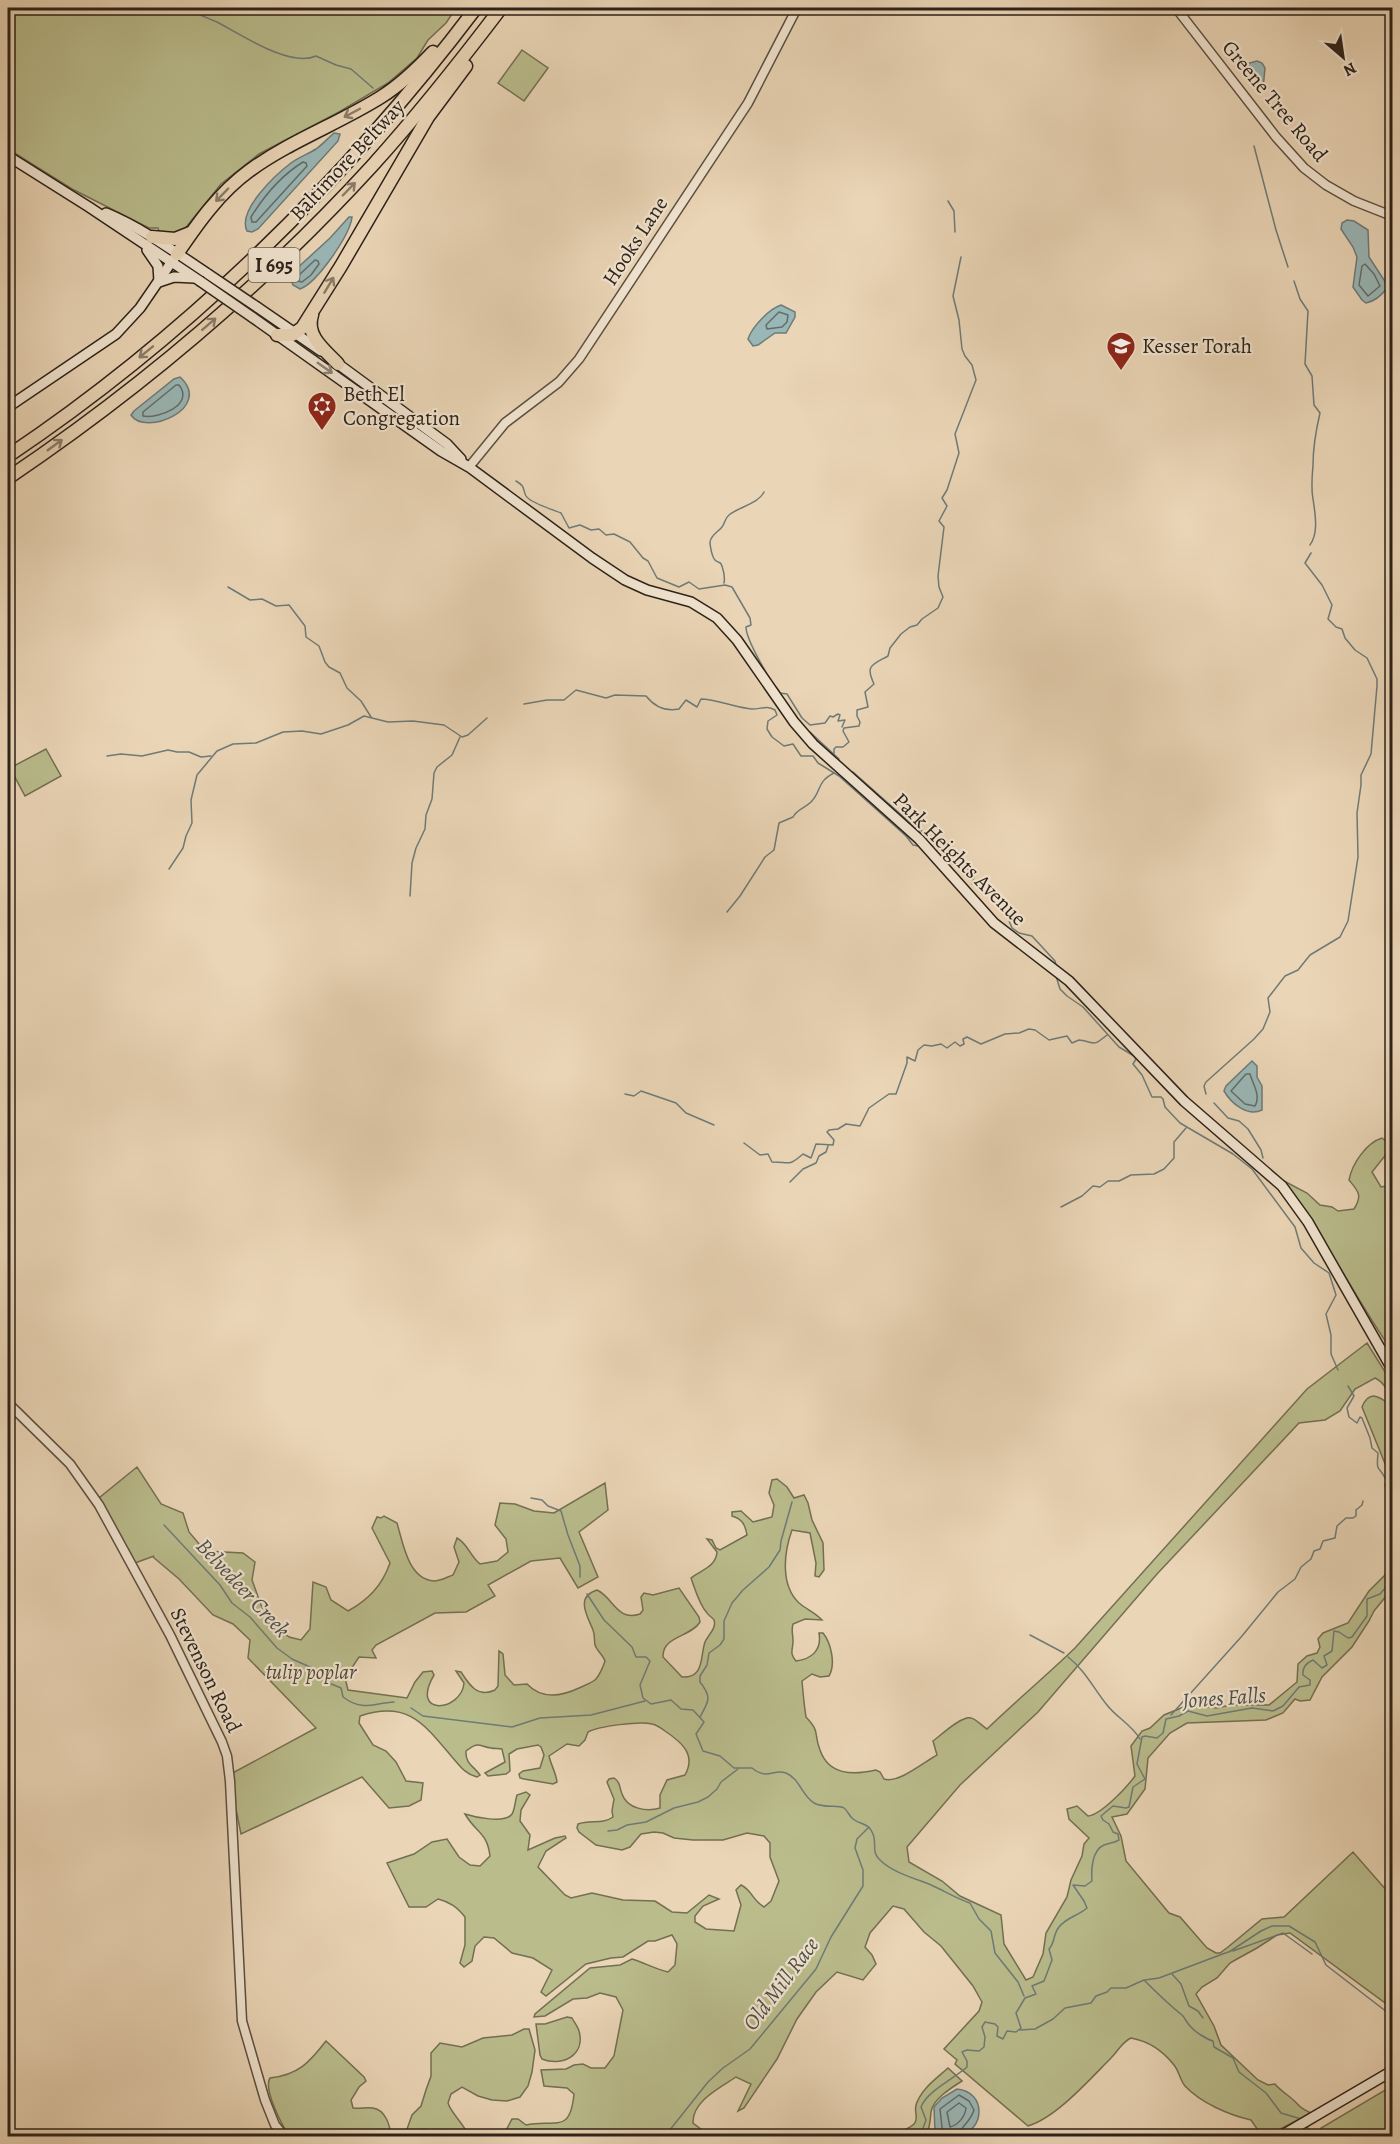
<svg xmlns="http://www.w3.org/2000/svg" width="1400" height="2144" font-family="Alegreya,serif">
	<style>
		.green { fill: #babc8c; stroke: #736f53; stroke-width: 1.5 }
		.water { fill: #9ab7b7; stroke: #6e7b78; stroke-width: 1.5 }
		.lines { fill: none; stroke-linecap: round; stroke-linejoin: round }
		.shore { stroke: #636c68; stroke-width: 1.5 }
		.stream { stroke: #6e7b78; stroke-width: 1.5 }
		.tertiary-casing { stroke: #5c4f41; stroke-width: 11 }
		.secondary-casing { stroke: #2c221a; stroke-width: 12 }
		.motorway-casing { stroke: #2c221a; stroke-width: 15 }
		.tertiary { stroke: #f1e4d0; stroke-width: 8 }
		.secondary { stroke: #f1e4d0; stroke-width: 9 }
		.motorway { stroke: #ead5b6; stroke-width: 12 }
		.secondary-bridge-casing { stroke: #2c221a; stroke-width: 12; stroke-linecap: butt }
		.secondary-bridge { stroke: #f1e4d0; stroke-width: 9 }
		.oneway { stroke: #8b7c68 }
		.oneway2 { stroke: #8e8375 }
		.labels { text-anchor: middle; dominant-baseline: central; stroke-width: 4.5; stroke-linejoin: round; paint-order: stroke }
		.shield { fill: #f1e4d0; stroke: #675c51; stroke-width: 1.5 }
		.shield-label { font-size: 20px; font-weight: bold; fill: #2c221a }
		.street-label { font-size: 21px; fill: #2c221a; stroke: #f1e4d0 }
		.poi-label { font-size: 21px; fill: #2c221a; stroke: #f1e4d0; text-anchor: start }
		.park-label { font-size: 21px; font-style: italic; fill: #504836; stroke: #f1e4d0 }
		.water-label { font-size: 22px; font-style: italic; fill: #4d4f49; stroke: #f1e4d0 }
	</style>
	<rect width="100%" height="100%" fill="#ead5b6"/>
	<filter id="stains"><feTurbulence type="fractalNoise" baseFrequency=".00333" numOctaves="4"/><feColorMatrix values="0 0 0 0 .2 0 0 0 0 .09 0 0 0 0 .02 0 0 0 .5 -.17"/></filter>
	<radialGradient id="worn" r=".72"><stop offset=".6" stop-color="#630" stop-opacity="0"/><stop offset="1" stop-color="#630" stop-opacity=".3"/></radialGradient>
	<!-- green -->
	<g class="green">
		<path d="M8,8H456L446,23L428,40L417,58L388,83L339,112L259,154L221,184L183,231L169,234L159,231L158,228H149L72,189L8,149Z"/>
		<path d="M522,50L548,68L524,101L498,83Z"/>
		<path d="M46,749L61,776L25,796L10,768Z"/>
		<path d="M1382,1138L1388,1143V1152L1372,1172L1381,1187L1392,1185V1351C1354,1296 1324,1235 1284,1181L1307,1193L1320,1205L1332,1207L1338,1211L1354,1209C1363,1195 1358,1191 1349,1180C1352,1164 1366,1143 1382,1138Z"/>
		<path d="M1367,1343L1392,1383V1481L1362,1407C1370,1388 1381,1398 1392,1406C1389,1394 1386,1383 1375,1378L1355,1389L1340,1411L1325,1420L1299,1423L1157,1574L1038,1712L960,1785L907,1847L909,1862L942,1881L960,1896L1001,1915L1004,1944L1026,1980L1033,1977L1043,1954L1046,1933L1067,1897L1071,1880L1082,1856L1084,1844L1089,1838L1069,1819L1067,1809L1077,1806L1088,1816C1101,1815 1127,1787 1135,1776L1131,1746L1142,1731L1150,1728L1164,1715L1191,1704L1216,1708L1231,1705H1269L1297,1682L1298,1664L1307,1656L1317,1653L1320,1647L1318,1639L1323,1633L1348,1623L1369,1591L1385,1575L1392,1563V1589L1374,1611L1369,1621L1352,1647L1322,1677L1310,1700L1300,1701L1295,1699L1283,1713L1266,1720L1187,1723L1170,1733L1148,1758L1145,1789L1127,1814L1112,1817L1121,1836L1126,1861L1169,1913L1180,1917L1207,1948L1216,1953H1220L1228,1947L1262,1919L1284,1917L1353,1852L1388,1892L1392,1905V2008L1290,1933L1277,1935L1257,1948L1237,1959L1230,1963L1217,1978L1202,1987L1196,1994L1214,2026L1221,2045L1258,2080L1268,2085L1275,2084C1280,2090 1285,2093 1291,2098C1301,2106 1297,2107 1311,2113L1267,2136H1262L1251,2120C1229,2115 1201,2103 1185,2086C1180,2080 1179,2071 1174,2065C1163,2051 1148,2041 1131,2038C1122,2042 1118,2051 1111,2058C1090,2079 1057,2117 1028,2126L955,2064L957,2060L944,2049L979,2011L982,2002L973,1986L941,1946L924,1932L904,1909L893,1906L870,1933L865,1947L872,1955L876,1964L863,1980L837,1972L816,1992L797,2019L777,2059L744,2108L738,2111L751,2084L736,2077C721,2087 692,2101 693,2123L710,2136H503L512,2119H518L526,2125C554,2118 570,2136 574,2094L567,2088L544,2086L541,2070L566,2069L574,2065L583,2064L591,2068H605L614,2056L623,2010L616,1997L600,1993L587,1998L573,1999L545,2016L534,2017L535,2014L590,1968L620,1965L632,1959C645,1963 655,1969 668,1972L675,1965L677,1944L672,1935L655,1941H648L623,1957L611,1958L586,1964L546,1996L541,1992L552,1970L533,1958L512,1953L494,1938L484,1937L475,1946L472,1961L464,1967L460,1963L465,1945V1917C457,1907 450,1902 438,1899L426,1907H409L387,1863L414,1854L432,1842L447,1839L459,1857L470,1865L480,1866L490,1856C487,1832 476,1833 465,1814C474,1817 505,1824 512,1814C515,1809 515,1801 517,1795L526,1792L530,1795L521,1810L520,1821L530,1835L528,1850L555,1838L565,1836L566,1838L546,1851L538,1867L565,1895L571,1898L592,1893L623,1900L655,1901L672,1912L687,1913L709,1895L719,1899L703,1906L695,1916V1922L706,1929L734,1931L741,1905L736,1890L741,1885C753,1891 751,1899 764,1907L771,1901L779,1881L770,1857V1843L764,1836L747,1833L723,1840H693L674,1838L663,1833L654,1832L641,1834L630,1847L622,1850L596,1845L579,1832L577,1828L578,1824C590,1819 602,1825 613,1817L612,1811L614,1799L607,1782L609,1779L614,1778C621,1783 619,1787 622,1794C627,1809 647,1812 660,1808V1795L667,1780L685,1775C697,1754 680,1741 665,1731C661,1728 657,1725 652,1724C640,1721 599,1726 588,1732L585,1740L579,1746L567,1744L549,1756C551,1765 556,1773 557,1782L553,1784L524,1779L520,1778L519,1774L523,1771L540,1768L544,1755L541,1747L538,1745L517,1749L509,1754L510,1771L506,1774L488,1776L485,1773L505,1762L502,1749C498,1748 495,1749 491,1748C479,1746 478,1741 466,1751C465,1764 474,1766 480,1775L477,1777C465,1774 460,1766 452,1757C424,1724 408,1700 360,1716L359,1723L373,1745L386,1751L396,1762L406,1781L423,1783L421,1800L409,1806L389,1808L362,1777L241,1834L229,1775L316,1728L248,1658L250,1640L233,1624L213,1615L179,1579L153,1557L154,1556L135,1563L99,1498L137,1467L161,1504L183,1513L189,1532L205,1551L243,1553L255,1562L252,1580L261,1605L272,1623L289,1637L301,1640L310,1629L313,1582L326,1587L331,1600L348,1611C368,1600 382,1586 390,1563L372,1528L377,1517L381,1518L384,1516L397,1523C403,1543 408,1579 434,1581C440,1581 447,1577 453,1575L459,1562L454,1547L457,1538C468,1544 470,1556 480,1564L497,1561L508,1552L506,1539L495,1525L500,1503L515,1504L534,1511L554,1513L605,1483L608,1510L579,1532L598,1577L578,1588L560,1558L531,1561L488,1585L495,1596L466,1612L435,1613L376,1645L372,1650L376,1658L359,1657L345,1678L348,1690L407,1698L415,1682L423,1672L432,1671L434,1675C409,1718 462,1711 464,1683L456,1671L461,1672C470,1686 478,1698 495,1690L498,1686L499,1651L503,1654L505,1675L514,1685L527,1684C542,1700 562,1696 579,1688C585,1685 592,1683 596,1679C600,1674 603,1667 605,1661C603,1655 597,1651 595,1645C594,1639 595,1635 593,1630C587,1615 575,1597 597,1590C613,1597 617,1622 640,1614L643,1610L641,1597L644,1593L653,1595L679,1588L699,1617L700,1622C691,1637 662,1636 663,1657L682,1677C705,1678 700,1656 705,1642C708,1635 717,1628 714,1620C713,1618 708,1615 707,1613C699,1604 695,1589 691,1578C701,1570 716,1567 717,1552L707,1539L712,1540L716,1548L720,1550L747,1535C745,1524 742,1519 732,1516V1512L741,1511L753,1522L772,1517L774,1505L769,1493L772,1480L777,1479L787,1487L794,1498L804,1495L808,1503L812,1520L823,1543L824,1570L819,1577L815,1576L816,1563L810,1533L792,1530C784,1552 780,1585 799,1603C806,1609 816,1613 822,1620L805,1619L793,1624C791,1631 793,1634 793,1641C793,1650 789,1653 796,1661C812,1659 822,1650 819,1633H823C831,1643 836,1664 829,1676L820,1677L812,1674L802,1681C803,1693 804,1705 806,1717C821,1733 813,1732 820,1750C829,1776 854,1775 876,1770L880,1772L884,1779C898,1784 924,1762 937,1755L933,1741C940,1736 962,1715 971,1718C976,1719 982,1726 987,1729C1016,1701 1046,1676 1075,1648L1307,1389Z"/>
		<path d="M567,2017L572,2018C574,2022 578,2027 579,2031C586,2056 561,2067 542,2059L540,2055L536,2024H545Z"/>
		<path d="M524,2029H529L535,2050L532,2072L528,2086L520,2097L507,2101L492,2100L478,2096L462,2087L451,2094L448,2103C451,2113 463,2123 469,2136H449L424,2129L411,2134L406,2132L412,2115L421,2106L426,2090L431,2076V2053L440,2043L462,2047L483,2038L512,2035Z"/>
		<path d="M326,2041L364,2077L366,2081L359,2087L351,2100L353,2108C360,2109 366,2107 373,2108C386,2110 390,2126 391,2136H326L316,2135L314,2136H289C282,2125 263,2089 270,2078C298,2075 309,2063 326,2041Z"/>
		<path d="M948,2068L962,2081C951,2088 933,2099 931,2112C930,2122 930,2128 926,2136H887C895,2132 907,2131 914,2124C919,2119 914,2112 916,2105C921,2089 936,2079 948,2068Z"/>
		<path d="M1392,2086V2136H1320L1318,2132L1321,2128Z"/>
	</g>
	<!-- water -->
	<g class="water">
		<path d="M1257,61L1262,63L1265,68L1263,89L1262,90L1251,79L1244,66L1246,64Z"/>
		<path d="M334,133L340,134L338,141L258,229L252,232L247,231C237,211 275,175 291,163C299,157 308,154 316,149C322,145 328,138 334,133Z"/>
		<path d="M349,217H352C350,235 317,283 300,289L293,285L290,277L293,272L330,238Z"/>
		<path d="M1347,220L1354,221L1368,230L1369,257L1386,283L1387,288C1382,295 1375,301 1366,303L1362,300L1353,287L1357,257L1353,247L1341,229L1342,223Z"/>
		<path d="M781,305L795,312V317L786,333H775L758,345L753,346L748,339C752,327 769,309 781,305Z"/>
		<path d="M180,377C214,408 145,437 131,415L134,411L174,379Z"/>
		<path d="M1252,1061L1257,1066V1077L1262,1086V1110C1247,1117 1231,1103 1224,1091L1226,1086Z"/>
		<path d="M957,2089C987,2092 985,2130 959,2136C953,2138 945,2137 939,2136L935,2131L934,2107L942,2098Z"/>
	</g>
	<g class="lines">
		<!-- shore -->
		<g class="shore">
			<path d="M303,162L306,163L307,166L256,222H252L251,217C264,196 282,175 303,162Z"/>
			<path d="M315,260L318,261L319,264L311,275L302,282L298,281V276Z"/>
			<path d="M1365,264L1374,274L1380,286L1368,296L1359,285L1362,266Z"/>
			<path d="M779,312L788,315L787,322L782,327L767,329L766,325Z"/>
			<path d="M176,385H179C195,405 158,419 143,416V412Z"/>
			<path d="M1246,1074H1250C1253,1085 1261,1095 1255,1106L1245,1104L1231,1091Z"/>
			<path d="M959,2103L966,2108C965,2117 958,2125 950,2127L947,2112Z"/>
			<path d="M943,2136L940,2109L959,2095L969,2101L974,2110C970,2123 959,2128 958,2136"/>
		</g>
		<!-- stream -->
		<g class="stream">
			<path d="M182,8C194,12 205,17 217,22C240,34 290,68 316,56L336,65L351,69L373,88"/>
			<path d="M1254,146L1276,230L1288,267"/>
			<path d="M948,201L954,211L955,232"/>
			<path d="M1294,281L1300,299L1308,311L1305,364L1312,376L1314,405L1320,413C1316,430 1313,448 1313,465C1312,476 1311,489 1313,499C1315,513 1319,533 1310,545"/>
			<path d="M516,481C526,487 522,488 526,496C530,503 554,510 561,513L569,528L580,525L591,530L599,529L606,535L614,534L630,542L643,558L648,561L657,578L679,587L689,582L699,589L725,585L732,587L750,618L751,625L746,627C746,639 765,671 772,682C775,687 778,688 780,693L787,694L802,718L810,725L825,723L830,716L833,717L838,714L840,715L838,721L845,720L842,727"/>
			<path d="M724,583C725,578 724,572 722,566C720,560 719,564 715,560C712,557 710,546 710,542C711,535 718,532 722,527C725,523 725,518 729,515C739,507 759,503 764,492"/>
			<path d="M228,587L250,600L262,599L276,606L289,605L305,626L306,637L319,646L325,662L329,667L340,673L347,688L361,701L371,717"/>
			<path d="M524,704L547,700H564L576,690L606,698L615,695L646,696C654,706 665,712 679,709L686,700L697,707L701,699C715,699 738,708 752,709C762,709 766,705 775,710L777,715L768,721L767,729L772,737L784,746L793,744L801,756H813L818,763L839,776L906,836L913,845L918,846"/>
			<path d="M806,730L811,733L839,759"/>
			<path d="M834,754V749L836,747H843L849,742L843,731L844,728L859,726L860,722L857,716V710L868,707L865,692L874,684C865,665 872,665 888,656L890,648L901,634L910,627L917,625L922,619L938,608L943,597L939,587L938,576L944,527L939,521L947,506L942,498L947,490L959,453L955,434L976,380L972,365L965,356L962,349L959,320L953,296L961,257"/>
			<path d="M107,756L121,754L142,756L168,750L177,752H189L201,757L211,756"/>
			<path d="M853,772L915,827L930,836"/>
			<path d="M926,839L934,836C945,843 942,852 948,862L971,870L974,877L972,884L986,887L991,890L997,907L1007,916L1012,928L1019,933L1032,936L1055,961L1056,965"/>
			<path d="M169,869L183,848L186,836L192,823L191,800L197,775L217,751L233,744L256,743L283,732L302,731L321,734L348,725L364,716L388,722L413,721L444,725L462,737L468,735L487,718"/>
			<path d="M410,896L412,863L416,848L425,829L426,815L432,799L434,773L437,767L452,755L460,737"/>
			<path d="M727,912L740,896L765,857L774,850L779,823L793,817C797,809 805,808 811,802C822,791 816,782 834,773"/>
			<path d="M1056,976L1060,989L1067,996L1083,1007L1119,1047L1134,1056L1136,1059L1133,1064L1142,1075L1152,1097H1161L1163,1099L1165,1107L1180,1123L1233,1154L1252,1169L1295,1227L1301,1248L1314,1263L1329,1273L1336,1295L1326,1314L1331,1335V1354L1338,1370"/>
			<path d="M625,1094L634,1096L641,1091L676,1103L686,1113L714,1125"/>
			<path d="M1206,1094L1204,1086L1206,1082L1254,1039L1263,1029L1270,1012L1268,998L1285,976L1298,970L1310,955L1340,937L1348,921L1358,857L1357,813L1361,785V775L1371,754L1377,686V679L1367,658L1355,650L1345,638L1342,629L1336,627L1328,619L1332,605L1322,585L1305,563L1311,553"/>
			<path d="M1214,1103L1228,1118L1239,1121L1248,1129L1261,1150L1263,1158"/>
			<path d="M744,1143L760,1155L768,1154L772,1162C790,1162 788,1167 803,1154L811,1158L816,1144L833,1145L834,1140L827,1132L829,1130L838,1129L846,1124L860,1126L869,1108L889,1094H896L907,1063V1057L915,1061L918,1050L924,1045L932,1046L941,1044L947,1048L955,1042L960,1046L964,1044L963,1039L967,1037L981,1044L1005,1034L1019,1033L1029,1029L1035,1030L1049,1040L1067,1036L1072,1043L1079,1040C1096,1042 1091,1048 1107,1035"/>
			<path d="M790,1182L803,1169L816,1163L819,1156L826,1152L828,1146"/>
			<path d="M1061,1207L1082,1196L1093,1186L1100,1187L1108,1181H1119L1131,1175L1154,1174L1164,1169L1174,1158V1142L1186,1128"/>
			<path d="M1348,1386L1354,1396L1347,1408L1349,1417L1357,1423L1360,1417L1362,1418L1370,1438L1372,1448L1378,1453C1376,1475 1379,1464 1386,1480L1385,1486L1391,1493L1390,1501L1392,1506"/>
			<path d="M531,1498L542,1500L548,1506L561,1511L568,1535L580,1566V1577"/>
			<path d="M164,1525L220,1585L232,1603L250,1617L277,1648L292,1659L319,1671L329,1683L341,1688L343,1697C363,1712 373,1703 394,1702"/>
			<path d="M587,1594L604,1620L632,1647L636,1657H646L650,1661L640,1685L643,1698L651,1704L671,1700L681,1709L693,1710L704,1722L696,1734L703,1751L720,1756L734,1768H752C768,1781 773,1768 786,1773C800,1779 802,1796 814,1803C825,1809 838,1804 844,1808C848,1811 849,1816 853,1819C861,1825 869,1823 873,1834C877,1844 871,1852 880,1860C892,1872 913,1878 929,1884C943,1890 955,1898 970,1903L979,1919L991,1931L995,1953L1018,1982L1024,1996"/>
			<path d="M1030,1635L1064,1653"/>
			<path d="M1068,1657C1085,1670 1094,1689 1107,1705C1116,1717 1132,1725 1140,1739"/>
			<path d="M411,1708L423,1716L512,1727L540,1718L591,1715L645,1701"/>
			<path d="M1171,1715L1242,1636L1278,1592L1295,1579L1301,1567L1311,1559L1314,1551L1320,1549L1323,1541L1335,1538L1337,1526L1346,1518H1353L1356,1516V1510L1362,1505L1363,1501"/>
			<path d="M700,1717C709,1701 712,1697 700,1682V1676L707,1665L709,1653L720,1645L724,1639V1621L732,1603L743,1590L769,1567L780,1550L781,1541L792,1502"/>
			<path d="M608,1831L617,1830L627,1825L646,1822L674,1808L698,1802L708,1797L717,1789L721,1782L738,1769"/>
			<path d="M1233,1951L1283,1933L1312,1954"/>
			<path d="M1229,1952L1261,1931L1272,1926H1289L1315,1942L1326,1965L1392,2016"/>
			<path d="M1172,1974L1181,1984L1189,2006L1198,2011L1203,2018"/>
			<path d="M1145,1980L1159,1978L1228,1952"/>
			<path d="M1020,2030L1035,2029L1053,2019L1065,2008L1091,2003L1096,1996L1107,1992L1111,1988H1126L1144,1980C1156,1992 1168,2004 1182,2015C1185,2018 1187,2023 1190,2026C1195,2032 1206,2039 1213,2041L1214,2047L1233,2058L1239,2072L1266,2093L1281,2113L1301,2119"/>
			<path d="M1307,2127L1315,2136"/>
			<path d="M665,2136L708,2082L723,2068L750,2049L816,1969L831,1937L863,1886V1870L855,1848L857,1839L869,1827"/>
			<path d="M916,2136L922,2131L926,2120L921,2107C927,2091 955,2078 967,2067V2061L962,2052L967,2050L979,2051L984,2047L985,2037L982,2027L985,2022L995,2024L998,2027L997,2036L1003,2039L1007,2031L1016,2032L1021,2028L1016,2013L1025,1998L1036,1994L1032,1986L1044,1981L1052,1960L1049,1949C1055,1943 1053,1934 1059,1927C1067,1917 1078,1916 1087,1908L1084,1901L1073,1885L1085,1886L1092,1881C1091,1870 1092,1850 1104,1845C1109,1843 1114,1843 1119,1840L1118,1834L1113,1832L1109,1824L1103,1820L1101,1816L1113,1806L1126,1808L1129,1807L1133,1787L1145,1779L1137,1764L1142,1737L1145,1736L1157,1738L1163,1733L1166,1719L1179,1716L1188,1711L1207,1716L1252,1708L1273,1711L1283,1706L1299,1687L1310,1685V1680L1303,1675C1302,1667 1306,1663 1313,1660L1322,1668L1327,1665L1324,1656L1332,1651L1334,1631L1339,1632L1348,1638L1352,1637L1367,1616V1599L1380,1594L1392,1580"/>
		</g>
		<!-- tertiary casing -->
		<g class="tertiary-casing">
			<g id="tertiary">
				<path d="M1176,8L1276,137L1304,168L1326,185L1354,201L1392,216"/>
				<path d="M469,467L505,423L559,382L579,359L748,103L797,8"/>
				<path d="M8,1403L70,1464L99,1505L170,1635L222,1742L227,1756L230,1781L242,2021L265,2100L275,2125L284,2136"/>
			</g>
		</g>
		<!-- secondary casing -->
		<g class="secondary-casing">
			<g id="secondary">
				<path d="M8,156L89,207L200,281"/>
				<path d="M106,213C142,228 175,252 208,274"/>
				<path d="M147,250L158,266L159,281"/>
				<path d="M159,282L174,277L194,278"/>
				<path d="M257,307L321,351"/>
				<path d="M252,317L441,451L469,467L592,558L625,580L647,590L691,602L717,618L737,640L794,722L813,744L919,839L994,923L1069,981L1184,1101L1282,1186L1308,1222L1392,1369"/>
				<path d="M334,361L447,444L461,459"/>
				<path d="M8,407L116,334L140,308L177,254"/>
				<path d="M1281,2136L1392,2071"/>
			</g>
		</g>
		<!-- motorway casing -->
		<g class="motorway-casing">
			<g id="motorway">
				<path d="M152,237L175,239L190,233"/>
				<path d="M177,254C198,223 219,193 249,171C290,141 338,124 381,97C400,85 417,69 433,52"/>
				<path d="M312,315C305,336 325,350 338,364"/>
				<path d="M277,335H292L302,328L341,266L428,117L466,66"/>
				<path d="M8,456C187,336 346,180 476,8"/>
				<path d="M8,478C140,389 264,284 372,166C418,115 460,62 501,8"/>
			</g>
		</g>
		<!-- tertiary -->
		<use href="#tertiary" class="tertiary"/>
		<!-- secondary -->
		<use href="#secondary" class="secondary"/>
		<!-- motorway -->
		<use href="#motorway" class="motorway"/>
		<!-- secondary-bridge casing -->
		<g class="secondary-bridge-casing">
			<g id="secondary-bridge">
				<path d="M208,274L257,307"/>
				<path d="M200,281L252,317"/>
			</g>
		</g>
		<!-- secondary-bridge -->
		<use href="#secondary-bridge" class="secondary-bridge"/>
	</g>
	<!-- one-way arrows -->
	<defs><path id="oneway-shaft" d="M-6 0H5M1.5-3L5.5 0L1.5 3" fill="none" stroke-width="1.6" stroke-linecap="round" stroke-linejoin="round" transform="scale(1.5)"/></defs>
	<g class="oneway">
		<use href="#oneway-shaft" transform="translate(352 113) rotate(152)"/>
		<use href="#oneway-shaft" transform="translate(349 189) rotate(-46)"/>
		<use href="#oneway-shaft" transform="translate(222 195) rotate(134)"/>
		<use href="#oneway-shaft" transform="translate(329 285) rotate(-59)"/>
		<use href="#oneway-shaft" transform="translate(209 324) rotate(-41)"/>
		<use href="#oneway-shaft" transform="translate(146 352) rotate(141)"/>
		<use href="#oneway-shaft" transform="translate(55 445) rotate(-36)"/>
	</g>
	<use class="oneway2" href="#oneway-shaft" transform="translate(325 368) rotate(35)"/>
	<!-- icons -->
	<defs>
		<g id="school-pin" transform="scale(1.5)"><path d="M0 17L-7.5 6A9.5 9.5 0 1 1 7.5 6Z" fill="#8f2418" stroke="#f1e4d0"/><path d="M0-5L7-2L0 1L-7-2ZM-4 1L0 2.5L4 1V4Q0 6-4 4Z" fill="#fff"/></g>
		<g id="synagogue-pin" transform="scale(1.5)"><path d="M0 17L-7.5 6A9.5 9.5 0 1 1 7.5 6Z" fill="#8f2418" stroke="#f1e4d0"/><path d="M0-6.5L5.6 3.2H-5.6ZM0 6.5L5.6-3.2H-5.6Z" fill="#fff"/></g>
	</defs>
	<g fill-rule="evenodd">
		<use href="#school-pin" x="1121" y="346"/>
		<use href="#synagogue-pin" x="322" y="406"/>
	</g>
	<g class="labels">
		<!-- shield labels -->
		<rect class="shield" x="248.5" y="248" width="51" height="34" rx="4.5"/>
		<g class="shield-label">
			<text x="274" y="265">I 695</text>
		</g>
		<!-- street labels -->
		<g class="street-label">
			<text transform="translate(1275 101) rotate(50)">Greene Tree Road</text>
			<text transform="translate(347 160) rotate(-47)">Baltimore Beltway</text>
			<text transform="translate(635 241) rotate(-57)">Hooks Lane</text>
			<text transform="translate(960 859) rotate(45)">Park Heights Avenue</text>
			<text transform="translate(206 1670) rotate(64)">Stevenson Road</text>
		</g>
		<!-- poi labels -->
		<g class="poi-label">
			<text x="1142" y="346">Kesser Torah</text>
			<text x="343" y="394">Beth El<tspan x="343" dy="24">Congregation</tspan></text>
		</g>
		<!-- park labels -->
		<g class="park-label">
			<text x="311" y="1672">tulip poplar</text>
		</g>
		<!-- water labels -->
		<g class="water-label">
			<text transform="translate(243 1588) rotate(47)">Belvedeer Creek</text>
			<text transform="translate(1224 1698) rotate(-4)">Jones Falls</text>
			<text transform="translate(781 1984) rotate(-53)">Old Mill Race</text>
		</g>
	</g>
	<!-- margin -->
	<rect width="1400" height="2144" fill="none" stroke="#ead5b6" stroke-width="30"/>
	<rect x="9" y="9" width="1382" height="2126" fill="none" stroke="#2c221a" stroke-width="3"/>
	<rect x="15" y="15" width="1370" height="2114" fill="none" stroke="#2c221a" stroke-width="1.5"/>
	<!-- north arrow -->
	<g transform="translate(1343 57) rotate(151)" stroke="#f1e4d0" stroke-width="4.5" paint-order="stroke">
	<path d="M0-4.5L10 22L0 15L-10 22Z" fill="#2c221a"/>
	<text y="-9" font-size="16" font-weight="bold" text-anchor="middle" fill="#2c221a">N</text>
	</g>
	<rect width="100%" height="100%" filter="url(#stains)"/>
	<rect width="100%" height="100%" fill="url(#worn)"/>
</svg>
